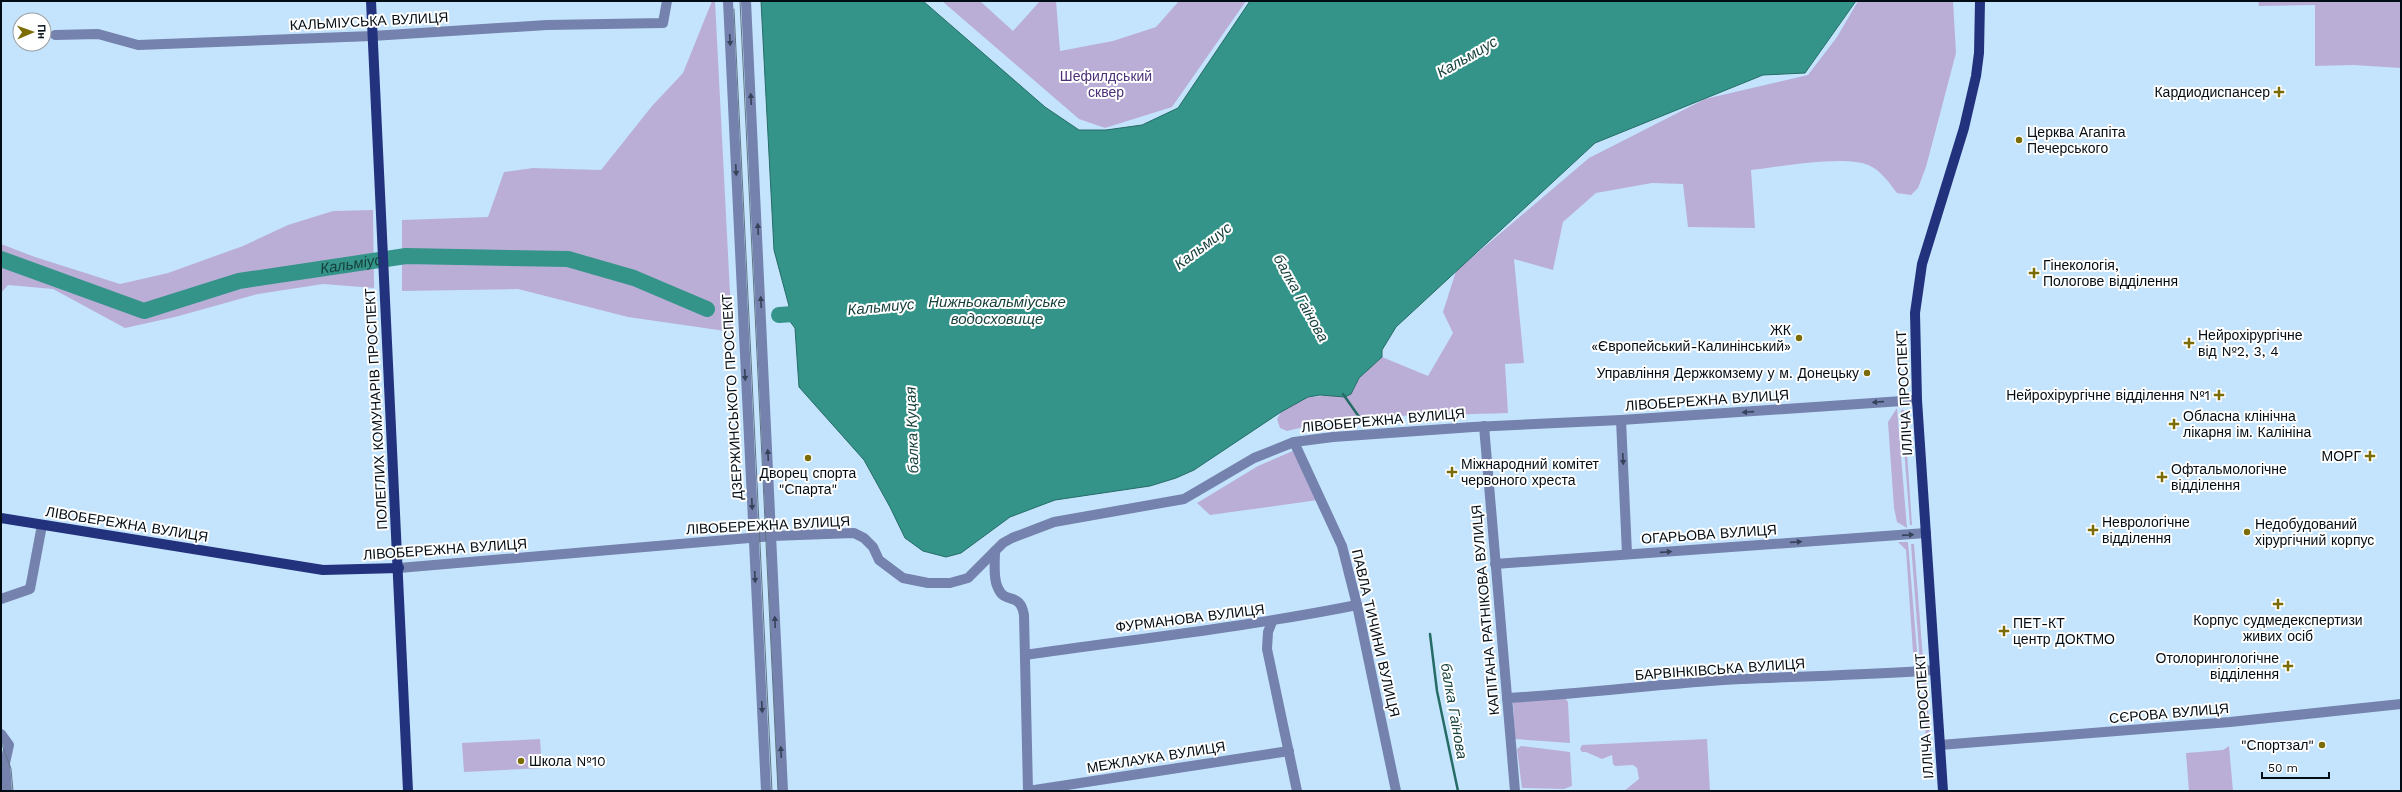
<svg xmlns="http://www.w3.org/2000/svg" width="2402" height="792" font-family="'Work Sans',sans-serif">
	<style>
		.green { fill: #baaed7 }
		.water { fill: #349489; stroke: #256c66 }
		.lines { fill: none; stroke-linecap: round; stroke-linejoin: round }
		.stream { stroke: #256c66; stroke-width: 2.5 }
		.river { stroke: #349489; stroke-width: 16 }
		.minor { stroke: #7482ad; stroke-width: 10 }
		.major { stroke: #23327d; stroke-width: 10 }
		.tram { stroke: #5f7484; stroke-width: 1 }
		.oneway { fill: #364259 }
		.poi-dot { fill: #7c6c06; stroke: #fff; stroke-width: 1.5 }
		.labels { text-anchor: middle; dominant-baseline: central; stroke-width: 4; stroke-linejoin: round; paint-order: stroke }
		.street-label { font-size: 14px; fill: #030d15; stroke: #fff }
		.park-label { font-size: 14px; fill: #4b2f77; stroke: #fff }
		.poi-label { font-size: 14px; fill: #030d15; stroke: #fff; text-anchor: start }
		.water-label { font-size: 15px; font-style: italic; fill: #143f3a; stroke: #fff }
	</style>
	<rect width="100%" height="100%" fill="#c4e4fd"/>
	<!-- green -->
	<g class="green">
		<path d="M712,1H715L732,332L628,317L518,289L402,291V220L488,217L504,172L533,168L601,170L652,106L683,73Z"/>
		<path d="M942,1H980L1013,31L1040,1H1056L1060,51L1113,41L1156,27L1179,1H1246L1172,107L1105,128L1079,119Z"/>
		<path d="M1858,1H1953L1956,53L1926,167L1918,188L1911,195L1897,193C1889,183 1881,170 1868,165C1844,155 1779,167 1751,170L1755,228L1688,227L1683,184L1652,183L1596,193L1563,222L1553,270L1514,259L1524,363L1505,364L1508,413C1435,416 1358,412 1287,431L1280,428L1277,419L1281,412L1308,397L1351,394L1359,378L1382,357L1428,376L1453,333L1443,312L1456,271L1589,158L1705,99L1808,75L1837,37Z"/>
		<path d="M2258,1H2401V68L2353,65L2315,66V5L2259,6Z"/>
		<path d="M373,210L374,288L323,284L258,294L175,317L125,328L53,289L8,285L1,293V244L35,257L120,284L168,273L243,246L288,225L333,211Z"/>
		<path d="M1897,408L1907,528L1897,522L1894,508L1888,422Z"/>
		<path d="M1901,410H1904L1912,525H1910Z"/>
		<path d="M1295,450L1318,500L1210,515L1197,503L1258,466Z"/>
		<path d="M1898,542H1908L1918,664H1915L1913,652L1906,550Z"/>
		<path d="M1911,544H1914L1923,659L1920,663Z"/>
		<path d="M1922,677H1926L1932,770L1928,771Z"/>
		<path d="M1565,698L1568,702L1570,743L1515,739L1513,702Z"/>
		<path d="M540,739L542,768L464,772L462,743Z"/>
		<path d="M1707,739L1710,791H1624L1639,779L1637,768L1633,765L1615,766L1613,764L1612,755L1602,759L1586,752H1582L1580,749L1582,745Z"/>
		<path d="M1521,746L1570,752L1572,786L1564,789L1522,788L1517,749Z"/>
		<path d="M2229,746L2233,791H2189L2186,753L2223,750Z"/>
	</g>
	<!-- water -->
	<path class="water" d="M761,1H923L1045,107L1079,130H1106L1142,125L1178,108L1250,1H1856L1805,73L1763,75L1595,143L1396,327L1382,350V357L1359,378L1351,394L1345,397L1320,395L1308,397L1281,412L1194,470L1176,478L1150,486L1055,500L1010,517L961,553L946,557L923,551L905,538L890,507L864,460L799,387L795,328L785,315L789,306L774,250Z"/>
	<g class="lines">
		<!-- stream -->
		<g class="stream">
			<path d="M1343,394L1364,424"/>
			<path d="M1430,634L1437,691L1458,791"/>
		</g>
		<!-- river -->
		<g class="river">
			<path id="s1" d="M1,259L144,311L239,281L406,256L568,259L634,278L707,309"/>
			<path d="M779,315L807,313"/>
		</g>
		<!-- minor -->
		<g class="minor">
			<path d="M728,1L766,791"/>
			<path d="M746,1L783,791"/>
			<path d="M55,35L98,34L138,45L372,36L547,25L663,23L667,1"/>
			<path d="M1621,420L1627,554"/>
			<path d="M1484,426L1515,791"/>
			<path d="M1294,442L1342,546L1357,605L1396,791"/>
			<path d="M995,551C995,562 993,579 998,588C1005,605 1020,591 1024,615L1028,791"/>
			<path d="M1495,564L1926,533"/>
			<path d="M399,568L772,536L854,533L864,538L873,547L879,560L903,578L928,583H950L968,578L1003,543L1012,538L1054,522L1184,499L1254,458L1294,442L1333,437L1473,427L1621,420L1917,400"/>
			<path d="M1,599L30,589L42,525"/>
			<path d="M1272,622L1268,632L1267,649L1297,791"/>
			<path d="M1025,655C1136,639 1247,627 1357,605"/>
			<path d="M1507,698C1586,694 1663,683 1742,679C1806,676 1871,675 1935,670"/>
			<path d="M1,734L9,745L5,763L7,791"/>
			<path d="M1940,745L2230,722L2401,704"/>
			<path d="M1028,791L1289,751"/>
		</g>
		<!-- major -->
		<g class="major">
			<path d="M371,1L408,791"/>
			<path d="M1,518L323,570L399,568"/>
			<path d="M1943,791L1917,400L1915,313L1922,264L1964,128L1976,76L1979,53L1980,1"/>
		</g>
		<!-- tram -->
		<g class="tram">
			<path d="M740,1L778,791"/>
			<path d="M734,9L772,791"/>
			<path d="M1,742L11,769L13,791"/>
		</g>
	</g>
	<!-- one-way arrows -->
	<defs><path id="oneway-solid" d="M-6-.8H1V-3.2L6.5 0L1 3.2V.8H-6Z"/></defs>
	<g class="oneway">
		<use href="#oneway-solid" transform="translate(730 40) rotate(87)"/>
		<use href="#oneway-solid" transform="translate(751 99) rotate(-93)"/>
		<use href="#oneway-solid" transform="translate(736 170) rotate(87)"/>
		<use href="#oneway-solid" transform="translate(758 229) rotate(-93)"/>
		<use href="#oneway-solid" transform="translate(761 302) rotate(-92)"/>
		<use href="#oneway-solid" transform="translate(745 375) rotate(87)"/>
		<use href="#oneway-solid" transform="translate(1878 402) rotate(176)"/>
		<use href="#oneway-solid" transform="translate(1748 412) rotate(176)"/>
		<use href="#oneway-solid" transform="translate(768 455) rotate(-93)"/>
		<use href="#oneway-solid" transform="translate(1623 459) rotate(87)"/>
		<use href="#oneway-solid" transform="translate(752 504) rotate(87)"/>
		<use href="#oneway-solid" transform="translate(1908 535) rotate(-4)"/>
		<use href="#oneway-solid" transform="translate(1796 542) rotate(-4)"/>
		<use href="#oneway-solid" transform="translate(1666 552) rotate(-4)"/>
		<use href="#oneway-solid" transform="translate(755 577) rotate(87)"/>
		<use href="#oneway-solid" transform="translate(775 622) rotate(-92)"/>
		<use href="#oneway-solid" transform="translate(762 707) rotate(87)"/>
		<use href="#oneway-solid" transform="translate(781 752) rotate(-93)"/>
	</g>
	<!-- markers -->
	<g class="poi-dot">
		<path d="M2277 86h4v4h4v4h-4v4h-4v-4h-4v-4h4z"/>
		<circle cx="2019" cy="140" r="4"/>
		<path d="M2032 267h4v4h4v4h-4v4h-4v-4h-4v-4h4z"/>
		<circle cx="1799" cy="338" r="4"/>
		<path d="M2187 337h4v4h4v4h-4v4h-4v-4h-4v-4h4z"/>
		<circle cx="1867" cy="373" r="4"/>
		<path d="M2217 389h4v4h4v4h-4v4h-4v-4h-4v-4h4z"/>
		<path d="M2172 418h4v4h4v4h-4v4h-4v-4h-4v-4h4z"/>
		<path d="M2368 450h4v4h4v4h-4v4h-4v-4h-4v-4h4z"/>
		<circle cx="808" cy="458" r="4"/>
		<path d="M1450 466h4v4h4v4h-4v4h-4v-4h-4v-4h4z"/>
		<path d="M2160 471h4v4h4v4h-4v4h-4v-4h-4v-4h4z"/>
		<path d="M2091 524h4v4h4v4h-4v4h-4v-4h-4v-4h4z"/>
		<circle cx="2247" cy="532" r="4"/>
		<path d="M2276 598h4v4h4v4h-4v4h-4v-4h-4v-4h4z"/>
		<path d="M2002 625h4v4h4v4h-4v4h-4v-4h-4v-4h4z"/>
		<path d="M2286 660h4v4h4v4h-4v4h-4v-4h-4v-4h4z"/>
		<circle cx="2322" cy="745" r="4"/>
		<circle cx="521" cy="761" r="4"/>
	</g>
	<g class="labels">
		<!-- street labels -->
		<g class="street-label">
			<text transform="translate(369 21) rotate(-3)">КАЛЬМІУСЬКА ВУЛИЦЯ</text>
			<text transform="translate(1904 393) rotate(-93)">ІЛЛІЧА ПРОСПЕКТ</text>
			<text transform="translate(732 397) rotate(-93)">ДЗЕРЖИНСЬКОГО ПРОСПЕКТ</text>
			<text transform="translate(1707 400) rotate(-4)">ЛІВОБЕРЕЖНА ВУЛИЦЯ</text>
			<text transform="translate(376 409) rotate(-93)">ПОЛЕГЛИХ КОМУНАРІВ ПРОСПЕКТ</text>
			<text transform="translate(1383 420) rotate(-5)">ЛІВОБЕРЕЖНА ВУЛИЦЯ</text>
			<text transform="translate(127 524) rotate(9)">ЛІВОБЕРЕЖНА ВУЛИЦЯ</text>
			<text transform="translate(768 525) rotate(-3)">ЛІВОБЕРЕЖНА ВУЛИЦЯ</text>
			<text transform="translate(1709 534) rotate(-4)">ОГАРЬОВА ВУЛИЦЯ</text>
			<text transform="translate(445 549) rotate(-4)">ЛІВОБЕРЕЖНА ВУЛИЦЯ</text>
			<text transform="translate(1485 610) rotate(-95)">КАПІТАНА РАТНІКОВА ВУЛИЦЯ</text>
			<text transform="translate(1190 618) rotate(-7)">ФУРМАНОВА ВУЛИЦЯ</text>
			<text transform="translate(1376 633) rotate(77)">ПАВЛА ТИЧИНИ ВУЛИЦЯ</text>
			<text transform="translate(1720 669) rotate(-4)">БАРВІНКІВСЬКА ВУЛИЦЯ</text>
			<text transform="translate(2169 713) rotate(-5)">СЄРОВА ВУЛИЦЯ</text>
			<text transform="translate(1924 716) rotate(-94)">ІЛЛІЧА ПРОСПЕКТ</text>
			<text transform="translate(1156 757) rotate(-9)">МЕЖЛАУКА ВУЛИЦЯ</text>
		</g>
		<!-- park labels -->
		<g class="park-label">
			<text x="1106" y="76">Шефилдський<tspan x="1106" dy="16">сквер</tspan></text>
		</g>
		<!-- poi labels -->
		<g class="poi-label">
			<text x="2270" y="92" text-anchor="end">Кардиодиспансер</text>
			<text x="2027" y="132">Церква Агапіта<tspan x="2027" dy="16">Печерського</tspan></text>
			<text x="2043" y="265">Гінекологія,<tspan x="2043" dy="16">Пологове відділення</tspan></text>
			<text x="1791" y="330" text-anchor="end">ЖК<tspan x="1791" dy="16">«Європейський-Калинінський»</tspan></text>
			<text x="2198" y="335">Нейрохірургічне<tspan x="2198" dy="16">від №2, 3, 4</tspan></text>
			<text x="1859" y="373" text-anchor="end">Управління Держкомзему у м. Донецьку</text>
			<text x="2210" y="395" text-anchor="end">Нейрохірургічне відділення №1</text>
			<text x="2183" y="416">Обласна клінічна<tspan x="2183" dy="16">лікарня ім. Калініна</tspan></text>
			<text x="2361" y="456" text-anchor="end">МОРГ</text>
			<text x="1461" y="464">Міжнародний комітет<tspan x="1461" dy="16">червоного хреста</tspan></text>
			<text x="2171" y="469">Офтальмологічне<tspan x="2171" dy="16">відділення</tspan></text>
			<text x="808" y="473" text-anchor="middle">Дворец спорта<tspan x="808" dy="16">"Спарта"</tspan></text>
			<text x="2102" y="522">Неврологічне<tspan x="2102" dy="16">відділення</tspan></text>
			<text x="2255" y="524">Недобудований<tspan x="2255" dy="16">хірургічний корпус</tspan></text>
			<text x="2278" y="620" text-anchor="middle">Корпус судмедекспертизи<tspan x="2278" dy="16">живих осіб</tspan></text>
			<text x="2013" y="623">ПЕТ-КТ<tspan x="2013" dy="16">центр ДОКТМО</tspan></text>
			<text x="2279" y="658" text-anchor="end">Отолорингологічне<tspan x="2279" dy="16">відділення</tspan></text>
			<text x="2314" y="745" text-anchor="end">"Спортзал"</text>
			<text x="529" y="761">Школа №10</text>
		</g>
		<!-- water labels -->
		<g class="water-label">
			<text transform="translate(1467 57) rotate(-30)">Кальмиус</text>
			<text transform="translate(1203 246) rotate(-37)">Кальмиус</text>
			<text stroke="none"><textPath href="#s1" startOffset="365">Кальміус</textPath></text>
			<text transform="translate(1301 298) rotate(61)">балка Гаїнова</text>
			<text x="997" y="302">Нижньокальміуське<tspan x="997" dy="17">водосховище</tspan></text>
			<text transform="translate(881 307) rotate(-5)">Кальмиус</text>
			<text transform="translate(912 430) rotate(-92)">балка Куцая</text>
			<text transform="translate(1454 711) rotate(80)">балка Гаїнова</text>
		</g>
	</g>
	<!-- border -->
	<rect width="2402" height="792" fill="none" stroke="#030d15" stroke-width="4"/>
	<!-- north arrow -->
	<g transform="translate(32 32) rotate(88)"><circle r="19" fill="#ffffff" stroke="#9a9ea1"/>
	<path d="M0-3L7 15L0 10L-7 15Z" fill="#7c6c06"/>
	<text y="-6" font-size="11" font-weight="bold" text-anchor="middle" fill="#030d15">Пн</text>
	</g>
	<!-- scale -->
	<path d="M2262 772v6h67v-6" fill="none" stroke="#030d15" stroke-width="2"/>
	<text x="2268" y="772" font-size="12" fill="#030d15" stroke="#ffffff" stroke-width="3" paint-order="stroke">50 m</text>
</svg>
